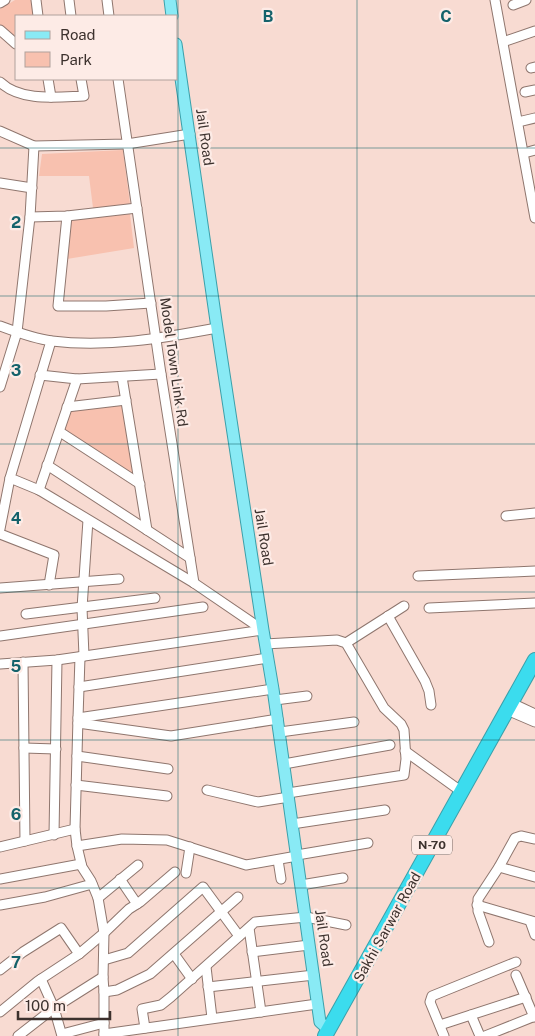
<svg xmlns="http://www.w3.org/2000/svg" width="535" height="1036" font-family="'Public Sans',sans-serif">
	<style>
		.green { fill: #f8c1af }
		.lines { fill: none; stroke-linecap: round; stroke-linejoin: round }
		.minor-casing { stroke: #8f766e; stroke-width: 11 }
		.major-casing { stroke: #3ba0aa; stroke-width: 13 }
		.highway-casing { stroke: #3ba0aa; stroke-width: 16 }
		.minor { stroke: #fff; stroke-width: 9 }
		.major { stroke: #89eaf5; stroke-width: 11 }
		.highway { stroke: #3bdcee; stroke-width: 14 }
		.grid { fill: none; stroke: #14626b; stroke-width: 1; stroke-opacity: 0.55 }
		.labels { text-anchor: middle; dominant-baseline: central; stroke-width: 4.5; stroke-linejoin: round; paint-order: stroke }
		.shield { fill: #fdebe6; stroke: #766964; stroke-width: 1 }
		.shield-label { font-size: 12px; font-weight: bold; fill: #3c312d }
		.street-label { font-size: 14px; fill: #3c312d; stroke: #fdebe6 }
		.grid-label { font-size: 16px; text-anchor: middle; font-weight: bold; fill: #14626b; stroke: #fdebe6; stroke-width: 4.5; stroke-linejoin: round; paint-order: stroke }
	</style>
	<rect width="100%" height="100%" fill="#f8dbd2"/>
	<!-- green -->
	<g class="green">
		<path d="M15,0H33L35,16H16V41L0,26V9Z"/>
		<path d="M123,150L130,204L93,208L89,176H39L42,154Z"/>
		<path d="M130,214L134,248L67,259L71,220Z"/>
		<path d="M124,404L134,477L63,430L68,409Z"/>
	</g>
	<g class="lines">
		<!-- minor casing -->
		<g class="minor-casing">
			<g id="minor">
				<path d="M36,0L38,16"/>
				<path d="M69,0L71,16"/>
				<path d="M107,0L109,16"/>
				<path d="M495,0L535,218"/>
				<path d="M0,3L5,0"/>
				<path d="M513,5L526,0"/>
				<path d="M0,30L16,44"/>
				<path d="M503,42L535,31"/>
				<path d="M531,68L535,67"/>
				<path d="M48,79L51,97"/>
				<path d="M118,79L161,374L194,583"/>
				<path d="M0,82C21,102 57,97 84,96L81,79"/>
				<path d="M525,92L535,90"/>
				<path d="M518,122L535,118"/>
				<path d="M0,131L34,146L127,144L190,134"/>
				<path d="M524,153L535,150"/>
				<path d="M0,183L32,188"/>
				<path d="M67,216L58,306H106L151,303"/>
				<path d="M30,217L67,216L137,208"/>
				<path d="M0,326C16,332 35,339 52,341C107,348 163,338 217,328"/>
				<path d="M51,341L10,478L39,490L194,583L263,630"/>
				<path d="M40,375L77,379L161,374"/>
				<path d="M122,377L147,530"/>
				<path d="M0,387L17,332L30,217L34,146"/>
				<path d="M67,407L126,400"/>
				<path d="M60,432L140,484"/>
				<path d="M47,465L190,558"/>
				<path d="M39,490L77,379"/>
				<path d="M506,516L535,513"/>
				<path d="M0,529L10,478"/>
				<path d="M0,534L54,555L49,585"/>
				<path d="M418,576L535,571"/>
				<path d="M0,588L119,579"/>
				<path d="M429,608L535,603"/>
				<path d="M26,614L155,598"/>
				<path d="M388,616L425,681L429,691L431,705"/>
				<path d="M0,636L203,607"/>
				<path d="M346,643L404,606"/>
				<path d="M265,644L337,640L346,643L384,708L401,724L404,730L406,759L404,775L288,793"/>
				<path d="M84,656L82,608L88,520"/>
				<path d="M23,662L25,841"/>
				<path d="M0,664L57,660L263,630"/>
				<path d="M79,687L268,658"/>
				<path d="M275,700L307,696"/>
				<path d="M518,706L535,714"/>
				<path d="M514,713L535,722"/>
				<path d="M78,718L80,657"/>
				<path d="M78,723L171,736L278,719"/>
				<path d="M280,732L354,722"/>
				<path d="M24,748L56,749"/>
				<path d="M405,751L462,792"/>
				<path d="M77,756L168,769"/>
				<path d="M284,764L390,745"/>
				<path d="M76,785L167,796"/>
				<path d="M207,790L258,802L289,797"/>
				<path d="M292,824L385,810"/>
				<path d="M54,835L57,660"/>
				<path d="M77,846L122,839L167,840L246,865L297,856"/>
				<path d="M0,847L75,829"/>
				<path d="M297,855L368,843"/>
				<path d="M278,860L281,879"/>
				<path d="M499,867L535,877"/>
				<path d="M186,873L190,847"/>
				<path d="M0,879L81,864"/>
				<path d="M120,879L137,904"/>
				<path d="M301,885L343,878"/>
				<path d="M98,898L138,865"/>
				<path d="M0,905L45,897L92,884"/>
				<path d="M477,905L535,922"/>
				<path d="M530,921L535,935"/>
				<path d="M249,928L261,1012"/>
				<path d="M489,942L478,911V899L499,867L515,838L521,836L535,839"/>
				<path d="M252,952L309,945"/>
				<path d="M174,954L192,979"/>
				<path d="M104,960L128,953L203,887L239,936"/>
				<path d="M206,967L212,1018"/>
				<path d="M0,970L23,952L61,928L79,954"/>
				<path d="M516,975L534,1017"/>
				<path d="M41,979L54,1008L62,1036"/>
				<path d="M208,987L314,975"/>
				<path d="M104,992L117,990L150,974L238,897"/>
				<path d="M0,1012L38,981L79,954L104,933L129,909L140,902L175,872"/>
				<path d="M471,1015L480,1036"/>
				<path d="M440,1025L526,997"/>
				<path d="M145,1028L142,1009L161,1005L171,997L255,922L306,917L346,925"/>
				<path d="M62,1034L104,1023"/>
				<path d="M104,1034L317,1004"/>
				<path d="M18,1036L54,1008L103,977"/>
				<path d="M104,1036V992L103,977L104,933L98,898L91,881L82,867L77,846L75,829L78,718L273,689"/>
				<path d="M444,1036L430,1002L432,996L516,962"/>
				<path d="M485,1036L535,1016"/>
			</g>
		</g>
		<!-- major casing -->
		<g class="major-casing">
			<g id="major">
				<path d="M170,0L172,16"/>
				<path d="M176,44L217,328L263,630L273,689L320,1022L329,1030"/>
			</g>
		</g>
		<!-- highway casing -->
		<g class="highway-casing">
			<path id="highway" d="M325,1036L535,660"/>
		</g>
		<!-- minor -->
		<use href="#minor" class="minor"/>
		<!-- major -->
		<use href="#major" class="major"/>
		<!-- highway -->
		<use href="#highway" class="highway"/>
	</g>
	<!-- grid -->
	<path class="grid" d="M178,0V1036M357,0V1036M0,148H535M0,296H535M0,444H535M0,592H535M0,740H535M0,888H535"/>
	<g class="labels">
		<!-- shield labels -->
		<rect class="shield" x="412" y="835.5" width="40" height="19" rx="4"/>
		<g class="shield-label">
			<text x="432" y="845">N-70</text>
		</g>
		<!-- street labels -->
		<g class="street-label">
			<text transform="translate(205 137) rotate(82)">Jail Road</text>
			<text transform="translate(174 362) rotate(82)">Model Town Link Rd</text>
			<text transform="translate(264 537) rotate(81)">Jail Road</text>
			<text transform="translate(387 927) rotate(-61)">Sakhi Sarwar Road</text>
			<text transform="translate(324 938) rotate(82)">Jail Road</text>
		</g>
	</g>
	<g class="grid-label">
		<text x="268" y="22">B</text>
		<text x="446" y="22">C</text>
		<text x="16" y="228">2</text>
		<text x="16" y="376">3</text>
		<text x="16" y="524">4</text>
		<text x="16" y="672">5</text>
		<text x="16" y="820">6</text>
		<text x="16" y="968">7</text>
	</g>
	<!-- legend -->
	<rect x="15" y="15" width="162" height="65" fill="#fdebe6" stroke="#b0a19c"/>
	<rect x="25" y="31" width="25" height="8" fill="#89eaf5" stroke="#b0a19c"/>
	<text x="60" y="40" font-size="15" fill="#3c312d">Road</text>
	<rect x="25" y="52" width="25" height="15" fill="#f8c1af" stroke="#b0a19c"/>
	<text x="60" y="65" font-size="15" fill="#3c312d">Park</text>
	<!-- scale -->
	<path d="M18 1011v8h92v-8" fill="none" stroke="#3c312d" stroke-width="2.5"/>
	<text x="25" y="1011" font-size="15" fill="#3c312d" stroke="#fdebe6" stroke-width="4" paint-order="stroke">100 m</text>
</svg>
